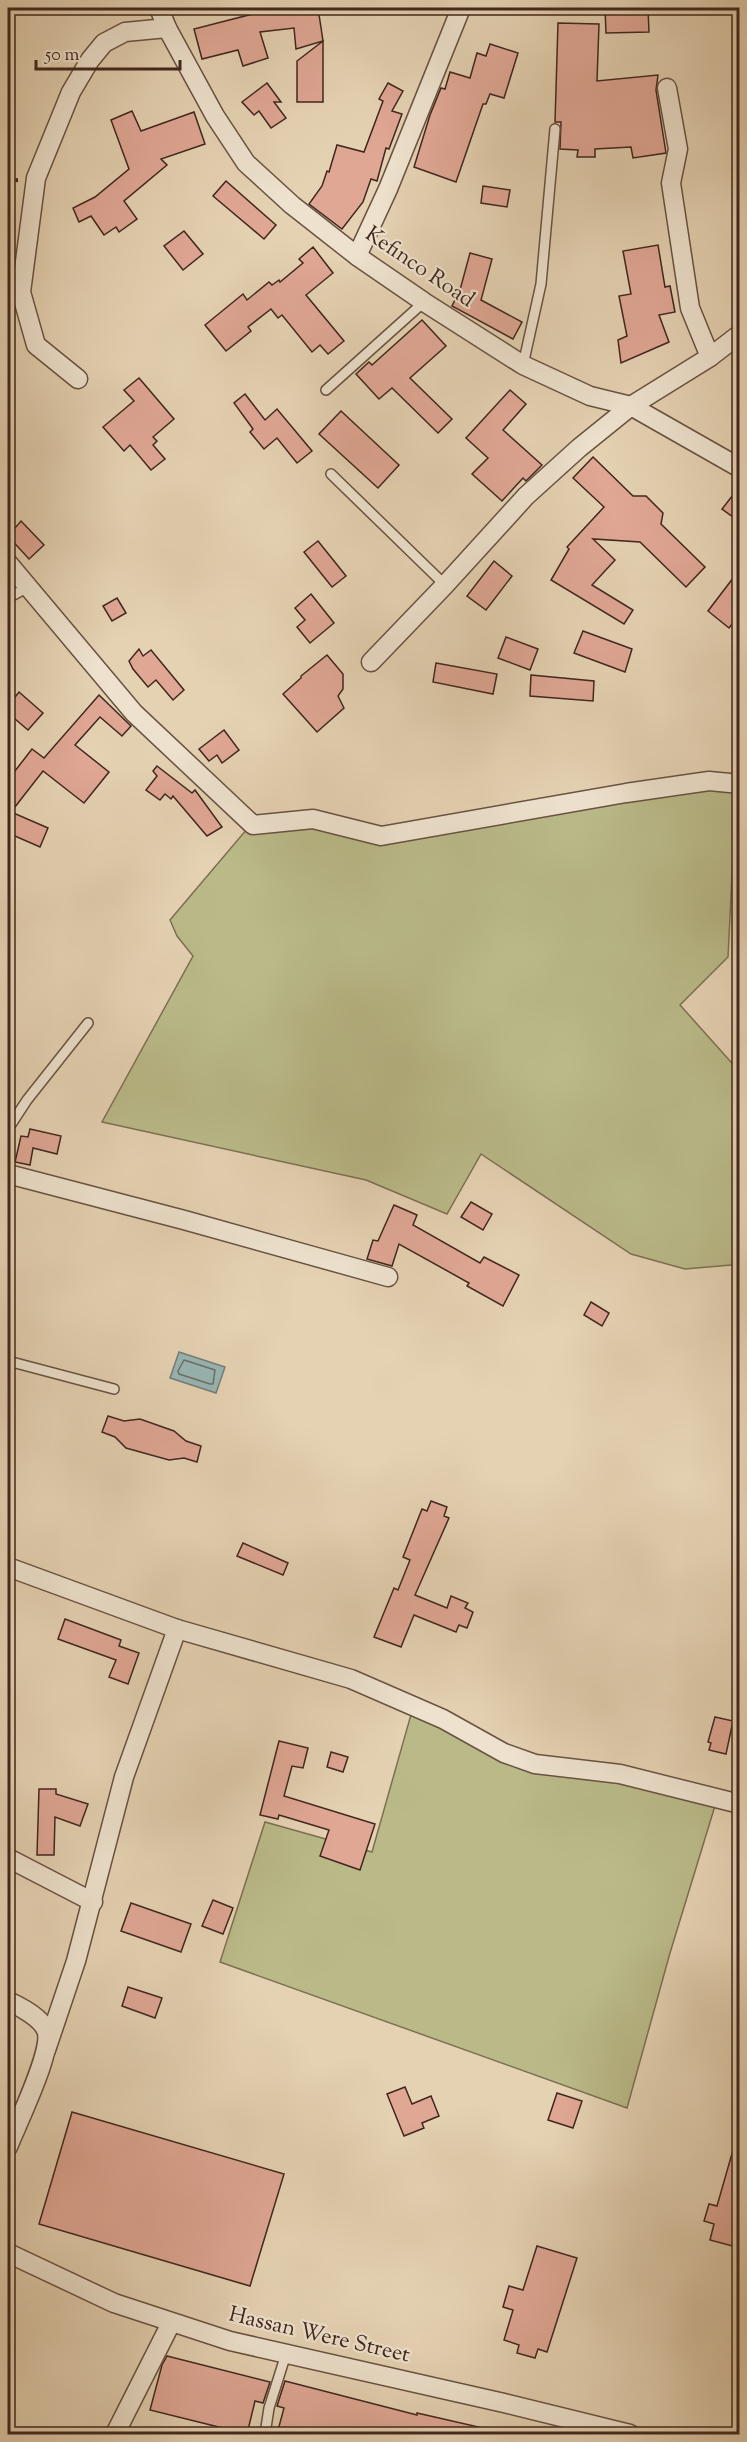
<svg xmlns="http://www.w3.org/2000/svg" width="747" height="2442" font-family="'Sorts Mill Goudy',serif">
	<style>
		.green { fill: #baba89; stroke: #7d7053; stroke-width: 1.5 }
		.water { fill: #98b6b5; stroke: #757d78; stroke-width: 1.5 }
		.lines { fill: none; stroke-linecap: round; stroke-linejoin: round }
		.shore { stroke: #6c6e69; stroke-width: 1.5 }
		.building { fill: #e0a795; stroke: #40271d; stroke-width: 1.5 }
		.service-casing { stroke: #695242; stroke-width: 12 }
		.minor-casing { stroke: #695242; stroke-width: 21 }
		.path { stroke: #40271d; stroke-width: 4; stroke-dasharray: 4.5 3; stroke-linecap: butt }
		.service { stroke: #eee2ce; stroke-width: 9 }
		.minor { stroke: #eee2ce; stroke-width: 18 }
		.labels { text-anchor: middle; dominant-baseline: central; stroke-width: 4.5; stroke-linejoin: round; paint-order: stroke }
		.street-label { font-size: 22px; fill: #40271d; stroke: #eee2ce }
	</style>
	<rect width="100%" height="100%" fill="#e5d2b3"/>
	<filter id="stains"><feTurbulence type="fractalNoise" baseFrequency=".00333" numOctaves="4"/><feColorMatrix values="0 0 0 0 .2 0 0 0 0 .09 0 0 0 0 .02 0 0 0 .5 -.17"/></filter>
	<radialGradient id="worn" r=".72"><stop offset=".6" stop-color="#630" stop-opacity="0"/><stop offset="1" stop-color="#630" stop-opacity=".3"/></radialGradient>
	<!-- green -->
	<g class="green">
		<path d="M739,779V848L733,855L728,957L680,1005L739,1071L740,1253L731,1265L685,1269L631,1254L481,1154L447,1214L366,1180L102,1122L193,956L177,936L170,920L258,816L382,830Z"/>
		<path d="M414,1704L508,1753L718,1796L670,1953L627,2108L220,1962L265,1822L372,1852Z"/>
	</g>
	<!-- water -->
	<path class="water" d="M179,1352L225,1367L216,1393L170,1378Z"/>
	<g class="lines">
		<!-- shore -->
		<path class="shore" d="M184,1360L215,1370L213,1384H210L179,1374L178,1371Z"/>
	</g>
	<!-- building -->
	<g class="building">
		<path d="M276,8H318L323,41L296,49L294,28L260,32L268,58L243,66L238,50L202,59L194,29Z"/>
		<path d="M605,8H648L649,32L606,33Z"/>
		<path d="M558,23L599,24L597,81L658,75L656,90L666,153L633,158L631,147L595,149V157H577L578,150L560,149L561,122H555Z"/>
		<path d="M323,41V102H297V61Z"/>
		<path d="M490,44L518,53L504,98L490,94L486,104H483L456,182L414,167L430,115L441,88L445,89L450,72L470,78L477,53L486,56Z"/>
		<path d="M267,83L281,102H274L286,118L271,128L259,111L254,115L242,102Z"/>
		<path d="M388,83L403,91L392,111L402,114L389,149L386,148L377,181L371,179L363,202L342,229L309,204L322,186L327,171L329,172L337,145L364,152L383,101L379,99Z"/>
		<path d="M132,111L141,131L194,112L205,144L161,159L167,165L124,201L137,219L119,232L116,227L104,235L91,216L79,222L73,208L95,197L129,169L111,120Z"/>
		<path d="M226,181L276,225L264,239L213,196Z"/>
		<path d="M483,186L510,190L507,207L481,203Z"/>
		<path d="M184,231L203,254L183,270L164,246Z"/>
		<path d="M658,245L665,287L670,286L675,312L659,315L669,342L621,363L618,340L627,336L619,296L631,294L623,251Z"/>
		<path d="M313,247L333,273L306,295L344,341L328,354L320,345L312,352L282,315L278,318L271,309L248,327L251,331L226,351L205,325L243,294L247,300L269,282L272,285L279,280L280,282L303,263L299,259Z"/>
		<path d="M470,253L492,259L481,300L522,322L513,339L452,306L460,290Z"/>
		<path d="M422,320L446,346L410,378L452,419L438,433L392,388L379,399L356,374L369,362L372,365Z"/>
		<path d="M139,378L174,419L153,437L157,441L153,445L165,459L151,470L130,445L124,451L103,427L134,401L124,390Z"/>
		<path d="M510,390L526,404L503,430L542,465L526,481L523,478L502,501L472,474L488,458L466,438Z"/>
		<path d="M245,394L265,420L277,409L312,451L297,463L277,438L264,449L250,432L253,429L234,403Z"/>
		<path d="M341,411L399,465L378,488L319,434Z"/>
		<path d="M593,457L633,496H646L663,513L661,524L705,567L686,587L640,542L593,539L615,560L592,585L633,610L624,624L551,580L569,549L567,547L604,507L573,478Z"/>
		<path d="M740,486V522L722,509Z"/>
		<path d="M21,521L44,545L29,559L8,536Z"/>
		<path d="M318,541L346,576L332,587L304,552Z"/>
		<path d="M494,561L512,576L486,610L467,596Z"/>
		<path d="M740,569V614L729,628L708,611Z"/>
		<path d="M311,594L334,623L310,643L297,627L305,620L295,608Z"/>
		<path d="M117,598L126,613L112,621L103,606Z"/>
		<path d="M583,631L632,649L625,672L574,653Z"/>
		<path d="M506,637L538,649L530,670L498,658Z"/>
		<path d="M139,649L143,656L151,650L184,690L173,700L156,680L148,687L133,669L129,661Z"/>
		<path d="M327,655L343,674V689L338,696L344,708L317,732L283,694L301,678V676Z"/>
		<path d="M436,663L497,674L493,694L433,682Z"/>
		<path d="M531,675L594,681L593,701L530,696Z"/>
		<path d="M19,692L43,713L28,730L8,713V706Z"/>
		<path d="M99,695L131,726L122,736L100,717L75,745L109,772L84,803L43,771L11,812L48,828L40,847L8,833V780L32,749L44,758Z"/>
		<path d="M224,730L239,750L222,763L217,755L209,761L199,749Z"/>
		<path d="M157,766L192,793L195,790L222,827L207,836L173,796L171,799L165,794L160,800L146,790L157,776L153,771Z"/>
		<path d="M30,1129L61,1136L57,1154L33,1148L30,1165L15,1162L21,1136L28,1137Z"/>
		<path d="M471,1202L492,1214L483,1230L461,1217Z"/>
		<path d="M394,1205L417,1215L413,1225L480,1263L484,1257L519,1275L503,1306L467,1286L469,1283L399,1244L392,1266L367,1259L373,1240L378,1241Z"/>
		<path d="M591,1302L609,1313L602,1326L584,1315Z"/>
		<path d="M108,1416L124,1421L140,1419L174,1431L186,1441L201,1446L197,1462L184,1458L169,1460L126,1448L115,1437L102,1432Z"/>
		<path d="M431,1501L447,1507L444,1516L449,1518L415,1595L447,1608L451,1596L468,1603L465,1608L473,1612L467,1628L459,1625L456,1632L414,1615L401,1647L374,1637L394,1588L398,1590L410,1560L403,1557L422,1509L427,1511Z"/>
		<path d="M243,1543L288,1563L283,1575L237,1556Z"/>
		<path d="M65,1619L121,1640L119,1646L139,1653L128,1684L109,1677L116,1660L58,1639Z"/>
		<path d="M715,1717L733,1721L726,1754L709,1750L711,1743L708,1742Z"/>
		<path d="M279,1741L308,1748L303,1768L292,1766L284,1796L375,1824L360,1870L320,1856L329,1830L279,1815L278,1819L260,1815Z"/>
		<path d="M331,1752L348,1757L343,1772L327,1767Z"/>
		<path d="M39,1789H56V1794L88,1804L80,1826L55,1817L54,1855H37Z"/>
		<path d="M213,1900L233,1908L223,1934L202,1926Z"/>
		<path d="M131,1903L191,1924L181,1952L121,1931Z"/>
		<path d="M128,1987L162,1998L155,2018L122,2006Z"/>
		<path d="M405,2087L412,2104L431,2096L439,2116L422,2123L424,2128L404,2136L387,2094Z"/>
		<path d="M557,2093L582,2101L573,2128L548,2120Z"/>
		<path d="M72,2112L284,2174L250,2286L39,2224Z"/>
		<path d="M735,2143H740V2248L710,2240L714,2224L704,2221L709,2204L717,2206Z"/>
		<path d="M537,2246L577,2258L547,2352L538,2349L535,2358L517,2353L519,2345L504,2340L513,2310L503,2307L509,2286L523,2290Z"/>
		<path d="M167,2356L270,2382L263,2403L255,2401L247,2434L150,2410L162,2365Z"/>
		<path d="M285,2381L417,2415V2413L483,2428L482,2434H277L284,2408L277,2406Z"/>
	</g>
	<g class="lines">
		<!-- service casing -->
		<g class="service-casing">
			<g id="service">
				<path d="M523,365L541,284L555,129"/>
				<path d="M326,390L424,302"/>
				<path d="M331,474L445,585"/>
				<path d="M8,598L28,587"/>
				<path d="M8,1129L27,1100L88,1023"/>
				<path d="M8,1361L114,1389"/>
				<path d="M265,2434L269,2408L286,2354"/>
			</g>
		</g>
		<!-- minor casing -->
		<g class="minor-casing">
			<g id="minor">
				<path d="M159,8L167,28L215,116L246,163L292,205L357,256L424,302L523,365L590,396L631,406L740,468"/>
				<path d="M667,88L678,149L671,183L690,308L710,357"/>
				<path d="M357,256L388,189L461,8"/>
				<path d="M78,379L36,345L21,292L36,178L71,92L90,60L104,43L125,32L167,28"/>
				<path d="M8,563L134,713L253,825L313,819L381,836L626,793L709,781L740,784"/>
				<path d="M371,662L445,585L526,496L579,448L631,406L710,357L740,334"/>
				<path d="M8,1174L184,1220L388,1277"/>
				<path d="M8,1567L177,1629L351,1679L443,1719L504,1753L535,1764L620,1774L740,1804"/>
				<path d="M8,1858L93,1902"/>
				<path d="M8,2001C19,2006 44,2019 47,2033C51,2055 17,2124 8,2147"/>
				<path d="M46,2050L76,1961L124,1777L177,1629"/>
				<path d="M8,2253L114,2303L230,2341L504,2403L630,2434"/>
				<path d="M115,2434L171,2323"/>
			</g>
		</g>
		<!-- path -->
		<path class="path" d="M8,181L18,180"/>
		<!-- service -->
		<use href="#service" class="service"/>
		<!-- minor -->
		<use href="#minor" class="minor"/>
	</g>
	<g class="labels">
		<!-- street labels -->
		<g class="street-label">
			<text transform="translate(419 268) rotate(34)">Kefinco Road</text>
			<text transform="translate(319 2336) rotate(13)">Hassan Were Street</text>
		</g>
	</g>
	<!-- margin -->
	<rect width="747" height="2442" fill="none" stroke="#e5d2b3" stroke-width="30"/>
	<rect x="9" y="9" width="729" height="2424" fill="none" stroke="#40271d" stroke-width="3"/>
	<rect x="15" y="15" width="717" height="2412" fill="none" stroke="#40271d" stroke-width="1.5"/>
	<!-- scale -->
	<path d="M36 60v9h144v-9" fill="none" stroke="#40271d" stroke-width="3"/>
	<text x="45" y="60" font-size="18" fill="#40271d" stroke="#eee2ce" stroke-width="4.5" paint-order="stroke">50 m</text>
	<rect width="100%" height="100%" filter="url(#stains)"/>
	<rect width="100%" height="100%" fill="url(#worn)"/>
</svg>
